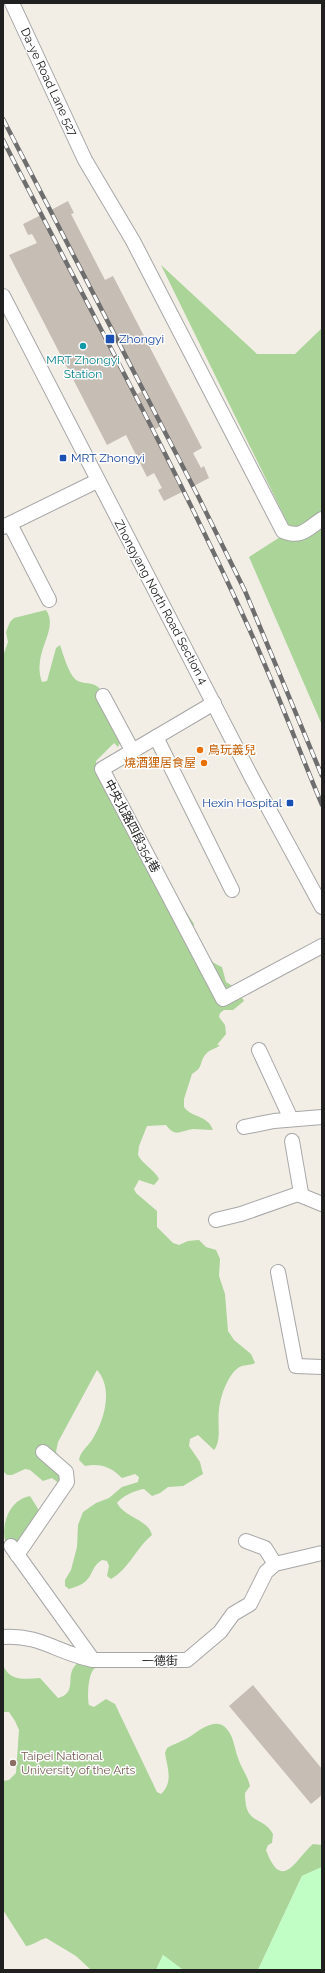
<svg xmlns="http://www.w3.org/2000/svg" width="325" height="1973" font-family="Raleway,'Noto Sans TC',sans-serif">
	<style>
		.forest { fill: #aad498 }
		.park { fill: #c1fec5 }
		.building { fill: #c6bdb5 }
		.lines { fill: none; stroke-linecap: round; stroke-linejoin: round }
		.minor-casing { stroke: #a7a7a7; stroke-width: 16 }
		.minor { stroke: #fff; stroke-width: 14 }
		.rail-casing { stroke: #6e6e6e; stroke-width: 4.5 }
		.rail { stroke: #fff; stroke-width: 3; stroke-dasharray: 9; stroke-linecap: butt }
		.transit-dot { fill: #1a4fb4; stroke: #fff; stroke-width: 1.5 }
		.culture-dot { fill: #0f9aa8; stroke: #fff; stroke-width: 1.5 }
		.food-dot { fill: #e8710a; stroke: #fff; stroke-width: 1.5 }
		.education-dot { fill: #8d6e63; stroke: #fff; stroke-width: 1.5 }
		.labels { text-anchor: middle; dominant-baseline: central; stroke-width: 3; stroke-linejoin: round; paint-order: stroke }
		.street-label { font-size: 12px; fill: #202020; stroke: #fff }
		.transit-label { font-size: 12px; fill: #164399; stroke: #fff; text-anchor: start }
		.culture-label { font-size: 12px; fill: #0d838f; stroke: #fff }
		.food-label { font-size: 12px; fill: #c56008; stroke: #fff; text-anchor: start }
		.education-label { font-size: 12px; fill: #785e54; stroke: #fff; text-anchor: start }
	</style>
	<rect width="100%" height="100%" fill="#f2eee6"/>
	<!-- forest -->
	<g class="forest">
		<path d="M161,265L257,354H295L322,328V725L249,557L291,530Z"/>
		<path d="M46,610C60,630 31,652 42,682L47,681L56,648L60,645C63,654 68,672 75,679C83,686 96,680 101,691C110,708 110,727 120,743L118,747L114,743L96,761L97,771L103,786L194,924L193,929C201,944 204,960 222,967L226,982L236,988L244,1001L233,1010H224L220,1013L219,1017L225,1025L226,1034L217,1045H220C216,1049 210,1049 206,1054C198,1063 205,1066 192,1074L184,1099V1107C192,1118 208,1115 213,1130C206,1130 199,1129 193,1129C179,1131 176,1138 166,1125L147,1126L139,1146L138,1155C143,1165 154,1169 159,1179L154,1185L139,1180L134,1189L136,1193L157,1211V1227L173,1243L179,1245L188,1241L199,1240L206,1247L216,1250L220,1259L219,1276L225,1294L228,1331L234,1340L251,1354L255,1363C250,1366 243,1364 238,1368C227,1376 220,1398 219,1410C217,1423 222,1440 214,1450L198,1435L190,1439L189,1446L200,1462L203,1474L183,1486L168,1487L160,1493L152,1496L144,1489C136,1490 122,1496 117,1503C125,1518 148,1519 152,1535C136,1548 129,1569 111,1579L107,1576L109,1566L107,1561L102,1560C87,1569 97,1582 69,1589L65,1586V1580L71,1570L77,1547L78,1525L83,1512L96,1503L109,1498L122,1487L138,1482L139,1477L135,1474L122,1478C111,1467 100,1463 85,1466L79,1460C80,1452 87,1447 92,1440C104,1421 114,1389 97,1370L58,1442L56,1452L65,1464L60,1484L52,1478L43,1481L30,1470L25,1469L12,1475H7L3,1471V656L8,642L6,632L10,622L14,618Z"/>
		<path d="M30,1496L40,1512L22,1543L6,1544C0,1525 9,1500 30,1496Z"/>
		<path d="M96,1653H106L108,1657C101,1668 101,1663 94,1669C88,1674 87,1698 89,1705L94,1707L106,1699L115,1704L157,1792L161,1794C174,1782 167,1767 165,1753L167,1748C174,1744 180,1742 186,1739C197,1733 213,1717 225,1727C234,1736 234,1747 238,1758C241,1768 248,1776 250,1786L245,1793C245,1827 262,1814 273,1834L272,1843L268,1845L266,1850C282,1893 295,1860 313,1844L322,1845V1867L302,1876L258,1970H183L163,1955L156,1970H91L76,1956L46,1938C38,1940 34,1945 26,1946L3,1910V1781L9,1780L16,1773L19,1730L15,1721L9,1712H3V1665C10,1682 25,1679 40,1678L58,1698C77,1693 66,1678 74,1667C79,1660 89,1657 96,1653Z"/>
	</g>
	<!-- park -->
	<g class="park">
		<path d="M322,1867V1970H258L302,1876Z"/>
		<path d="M163,1955L183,1970H156Z"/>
	</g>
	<!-- building -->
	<g class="building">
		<path d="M68,201L74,213L71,214L105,280L113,276L202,448L193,453L201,468L204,466L209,478L192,487L161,426L153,430L184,491L164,501L158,490L162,488L154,473L147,477L126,435L107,445L9,255L37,243L32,234L28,235L23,224L43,214L135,395L143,391L51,210Z"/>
		<path d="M253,1685L322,1769V1795L311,1804L229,1706Z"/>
	</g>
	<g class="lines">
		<!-- minor casing -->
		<g class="minor-casing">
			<g id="minor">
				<path d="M12,3L85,160L133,241L283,531C301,539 307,529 322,519"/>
				<path d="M3,296L253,780L322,907"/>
				<path d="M10,524L49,600"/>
				<path d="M3,527L97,481"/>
				<path d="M103,696L132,750"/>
				<path d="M214,703L102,769L223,999L322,946"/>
				<path d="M156,737L232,890"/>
				<path d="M259,1050L291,1119"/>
				<path d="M244,1127L274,1121L322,1117"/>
				<path d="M292,1141L301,1193"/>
				<path d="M216,1220L241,1214L301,1193L300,1195L322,1204"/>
				<path d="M278,1272L296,1366L322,1367"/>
				<path d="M246,1541L265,1548L275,1564"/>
				<path d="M11,1546L93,1660"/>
				<path d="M17,1555L67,1482L66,1472L43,1452"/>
				<path d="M3,1637C39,1634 60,1654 93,1660H187L220,1632L233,1614L250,1604L266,1572L275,1564L322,1553"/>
			</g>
		</g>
		<!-- minor -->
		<use href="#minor" class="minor"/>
		<!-- rail casing -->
		<g class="rail-casing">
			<g id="rail">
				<path d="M3,119L198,496L245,591L322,776"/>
				<path d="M3,140C85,301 172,459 247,624C274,683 297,745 322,805"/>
			</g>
		</g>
		<!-- rail -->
		<use href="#rail" class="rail"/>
	</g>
	<!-- markers -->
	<g class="transit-dot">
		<rect x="105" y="334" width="10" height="10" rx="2"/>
		<rect x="59" y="454" width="8" height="8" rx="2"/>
		<rect x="286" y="799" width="8" height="8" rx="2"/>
	</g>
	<circle class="culture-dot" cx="83" cy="346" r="4"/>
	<g class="food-dot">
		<circle cx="200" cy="750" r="4"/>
		<circle cx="204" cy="763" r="4"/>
	</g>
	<circle class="education-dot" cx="13" cy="1763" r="4"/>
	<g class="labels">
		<!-- street labels -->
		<g class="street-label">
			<text transform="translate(49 82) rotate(65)">Da-ye Road Lane 527</text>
			<text transform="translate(161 602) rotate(62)">Zhongyang North Road Section 4</text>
			<text transform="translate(132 826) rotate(62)">中央北路四段354巷</text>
			<text transform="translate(160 1661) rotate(-1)">一德街</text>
		</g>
		<!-- transit labels -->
		<g class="transit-label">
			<text x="119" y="339">Zhongyi</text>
			<text x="71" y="458">MRT Zhongyi</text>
			<text x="282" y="803" text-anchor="end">Hexin Hospital</text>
		</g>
		<!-- culture labels -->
		<g class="culture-label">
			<text x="83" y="360">MRT Zhongyi<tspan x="83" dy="14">Station</tspan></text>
		</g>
		<!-- food labels -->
		<g class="food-label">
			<text x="208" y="750">鳥玩義兒</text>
			<text x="196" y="763" text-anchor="end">燒酒狸居食屋</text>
		</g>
		<!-- education labels -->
		<g class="education-label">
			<text x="21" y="1756">Taipei National<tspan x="21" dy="14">University of the Arts</tspan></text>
		</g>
	</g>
	<!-- border -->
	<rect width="325" height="1973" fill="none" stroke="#202020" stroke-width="8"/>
</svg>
